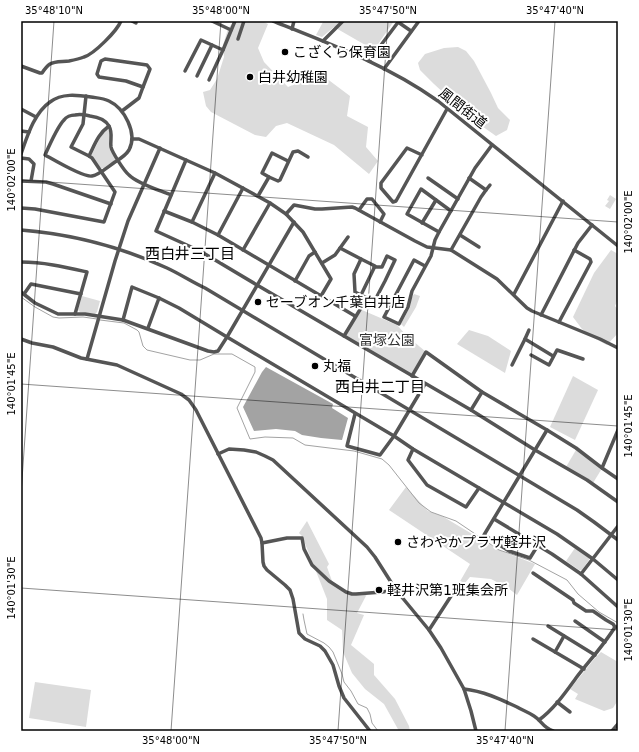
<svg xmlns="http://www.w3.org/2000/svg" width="639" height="752" font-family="'DejaVu Sans','Noto Sans JP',sans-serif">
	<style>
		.green { fill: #dcdcdc }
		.water { fill: #a3a3a3 }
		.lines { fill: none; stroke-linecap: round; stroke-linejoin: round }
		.stream { stroke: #a3a3a3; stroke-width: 1 }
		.minor { stroke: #555; stroke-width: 3.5 }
		.ticks { fill: none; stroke: #000; stroke-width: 1; stroke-opacity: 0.45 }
		.poi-dot { fill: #000; stroke: #fff; stroke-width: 1.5 }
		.labels { text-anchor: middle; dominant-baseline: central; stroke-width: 4; stroke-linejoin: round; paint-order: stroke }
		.poi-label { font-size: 14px; fill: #000; stroke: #fff; text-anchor: start }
		.street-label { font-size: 14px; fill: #000; stroke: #fff }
		.park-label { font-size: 14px; fill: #333; stroke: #fff }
		.neighbourhood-label { font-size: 15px; fill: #000; stroke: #fff }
		.neatline { fill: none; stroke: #000; stroke-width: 1.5 }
		.ticks-label { font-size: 10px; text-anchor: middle; fill: #000 }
	</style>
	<rect width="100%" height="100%" fill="#fff"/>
	<!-- green -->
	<g class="green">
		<path d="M234,21H262L268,24L258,48L264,62L288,87L295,84L306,71L318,72L350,96L347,116L368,127L366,147L378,161L369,174L334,145L287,123L276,126L266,137L255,135L211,112L206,106L203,92L210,90L217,79L224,57L223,45L228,29Z"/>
		<path d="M322,21H394L374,50L334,27L322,37L316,35L323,22Z"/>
		<path d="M458,47L466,51L474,61L491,93L498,108L510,120L507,130L496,136L472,119L434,84L420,70L418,63L425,54L444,48Z"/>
		<path d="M107,130L110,131V147L115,158V160L104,168H101L92,157V154L101,136Z"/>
		<path d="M610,195L616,199L610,209L605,206L609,201L607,200Z"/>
		<path d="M611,250L618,254V299L615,306L618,310V333L607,345L590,336L582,329L573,317L594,273Z"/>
		<path d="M414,294L420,296L416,307L404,327L401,324L410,307L411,299Z"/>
		<path d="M82,296L100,301L97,312L95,314L80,312L78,310Z"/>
		<path d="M362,310L397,325L406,335L426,352L411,374L344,336Z"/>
		<path d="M469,330L488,336L511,351L505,373L457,344Z"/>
		<path d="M573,376L598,390L575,440L550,427Z"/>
		<path d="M576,450L587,458L601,470L593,483L566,467Z"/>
		<path d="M406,487L428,511L442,516L499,550L535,564L517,595L508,588L491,579L470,577L459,590H455L470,564L389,510Z"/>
		<path d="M307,521L329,564L327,567L332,581L345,593L367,594L357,613L364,615L351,645L374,664V675L395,699L409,726L410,731H399L384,704L365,689L352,673L343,652L342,630L327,620V599L302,536L299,533Z"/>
		<path d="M575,548L589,558V560L582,570H579L566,561Z"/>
		<path d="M601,652L618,662V700L613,708L604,711L575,699L578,694L570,689L595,658Z"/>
		<path d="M35,682L91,690L86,727L29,718Z"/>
	</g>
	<!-- water -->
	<path class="water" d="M266,367L333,404L332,408L348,418L342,440L321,438L302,435L295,431L276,429L254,431L243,407L262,372Z"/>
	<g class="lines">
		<!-- stream -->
		<g class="stream">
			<path d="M21,297L35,307L53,317L59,318L83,317L97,319"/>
			<path d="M100,320L124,323L137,330L139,332L143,346L147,350L190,360H200L214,354H232L255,367V372L237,408L250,439L265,437L293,438L305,445L354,451L382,459L389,465L419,503L431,512L456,521L499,550L529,560L567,580L578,594L599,612L618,623"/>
			<path d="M303,614L304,620L307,634L324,643L329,647L333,652L342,674L344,682L351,691L358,704L367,708L370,714L372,723L378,731"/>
		</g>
		<!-- minor -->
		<g class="minor">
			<path d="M132,21L136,23"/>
			<path d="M212,21L231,30"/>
			<path d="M273,21C331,44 387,65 438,101L618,246"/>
			<path d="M398,22L411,31"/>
			<path d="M292,29L294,21"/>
			<path d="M238,39L244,21"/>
			<path d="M323,41L343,21"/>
			<path d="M105,59L147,65L150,69L143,87L126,81L99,77L97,74L101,61Z"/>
			<path d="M369,61L399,21"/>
			<path d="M21,66L40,73H42C44,70 47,66 50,64C55,61 63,62 69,61C74,60 79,59 84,57C94,54 117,31 121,21"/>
			<path d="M384,69L419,21"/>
			<path d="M185,71L201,40L223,50"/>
			<path d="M197,76L212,45"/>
			<path d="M209,80L223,50L235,21"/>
			<path d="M21,109L36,117"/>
			<path d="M122,111L139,98L143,87"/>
			<path d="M21,131L29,132"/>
			<path d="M132,139H139L215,173L270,203L286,214L303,232L331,279L321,296"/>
			<path d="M21,154C27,137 34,113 50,102C62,93 77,95 91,97C97,98 103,98 109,101C124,108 138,133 129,150C126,155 120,159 115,162C109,166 99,175 92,176C84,178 54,160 45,155C49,146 58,126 64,120C66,117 71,115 75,115C80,114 86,115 90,116C98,117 105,119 109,126C113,133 110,139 111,147C112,152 124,171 129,175C138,184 159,190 171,195"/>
			<path d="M422,155L407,148L381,183V188L393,202L396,201L447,109"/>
			<path d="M89,156C95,144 98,134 109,126"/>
			<path d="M21,158L29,159L34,164L31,181"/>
			<path d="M186,160L156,231L200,251L257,285L344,336L471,410L535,450L587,480L618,502"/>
			<path d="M269,177L262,173L272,153L288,161"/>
			<path d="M428,178L458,199"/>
			<path d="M469,178L486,190"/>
			<path d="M21,181L46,182L53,184L111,204"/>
			<path d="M258,196L269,177L278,181L280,180L293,152L298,151L308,157"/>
			<path d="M21,208L35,209L104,222L115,192L92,158L89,156L71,147L83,124L86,96"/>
			<path d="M359,210L367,199H372L384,214L380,222"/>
			<path d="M164,211L192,222L218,235L355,316"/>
			<path d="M286,214L294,205L315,209H322L352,207L355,208L415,241L427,247L451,250L497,279L527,308L532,311L600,339L618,348"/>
			<path d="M192,222L215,173"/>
			<path d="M422,223L436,200"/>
			<path d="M21,230C71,234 121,247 167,268C180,274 192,282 205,288L577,510L594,522L618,540"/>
			<path d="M439,232L407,214L421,189L451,211"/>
			<path d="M218,235L243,188"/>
			<path d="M460,235L479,247"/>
			<path d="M340,248L361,259"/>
			<path d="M243,250L270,203"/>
			<path d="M451,250L481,197L486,190L490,185"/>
			<path d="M21,262C44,262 65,267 87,272L75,314"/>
			<path d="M322,263L335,255L348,237"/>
			<path d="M425,266L414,260L384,317L399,324L408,307L412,291L431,256L435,240L439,232L475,168L492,145"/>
			<path d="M295,281L309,256L315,252"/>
			<path d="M21,292L35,303L58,314H85L123,320L208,351L214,352L218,351L227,337L294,222"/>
			<path d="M24,294L31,284L81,294"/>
			<path d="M514,294L563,201"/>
			<path d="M361,295L375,266L361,259L354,274L355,292L367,298"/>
			<path d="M541,315L578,243L592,225"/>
			<path d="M123,320L132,287L159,298L179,308L227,337L394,436L413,449L557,534L593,559L618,580"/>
			<path d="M559,322L591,262L590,259L574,250"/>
			<path d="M148,328L159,298"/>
			<path d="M344,336L367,298L374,302L385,281L395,260L387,256L382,267H374"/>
			<path d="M21,339L32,343L53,347L81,358L117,365L181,394L189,400L196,410L261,538L262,543L263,562L264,566L267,570L285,585L290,590L293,599L299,633L305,639L320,646L325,651L333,665L339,686L344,698L370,731"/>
			<path d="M525,339L529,330"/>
			<path d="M531,355L549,365L557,350L583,359"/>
			<path d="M87,359L115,261L128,221L160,148"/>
			<path d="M512,365L525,339L553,356"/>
			<path d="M412,376L426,352L482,392L547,430L576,448L602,468L618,479"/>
			<path d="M471,410L482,392"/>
			<path d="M355,414L347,446L380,455L394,436L425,384"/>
			<path d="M413,449L408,460L427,485L466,507L479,488"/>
			<path d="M218,454L229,449L244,450L256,452L265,456L273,460L367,547L375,557L396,590L429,630L441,648L464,689L471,711L476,731"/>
			<path d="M602,468L618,430"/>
			<path d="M494,519L552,554L581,574L618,607"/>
			<path d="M262,543L287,538H302L304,549L312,565L329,581L346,592L352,594H356L382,592L396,590"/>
			<path d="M538,545L530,558L509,551L484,535L547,430"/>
			<path d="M533,573L573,600L574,603L586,611H593L606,620L613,624L615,627H618"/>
			<path d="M581,574L618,526"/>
			<path d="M575,621L605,642"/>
			<path d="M548,626L595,655"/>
			<path d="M429,630L453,593"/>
			<path d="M533,639L584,669"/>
			<path d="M555,652L564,636"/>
			<path d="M464,689C483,691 500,699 517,707C522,710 528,712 534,716C542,721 542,727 553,731"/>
			<path d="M557,702L570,712"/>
			<path d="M539,720C554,709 565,693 576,678C589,661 604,645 615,627"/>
			<path d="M612,731L618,724"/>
		</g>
	</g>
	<!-- ticks -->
	<path class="ticks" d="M21,180L618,222M21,384L618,426M21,494L54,21M21,588L618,630M171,731L221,21M338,731L388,21M505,731L555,21"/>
	<!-- markers -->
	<g class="poi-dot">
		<circle cx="285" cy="52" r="4"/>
		<circle cx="250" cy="77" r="4"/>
		<circle cx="258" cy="302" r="4"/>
		<circle cx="315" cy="366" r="4"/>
		<circle cx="398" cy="542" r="4"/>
		<circle cx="379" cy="590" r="4"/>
	</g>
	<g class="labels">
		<!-- poi labels -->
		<g class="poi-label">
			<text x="293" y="52">こざくら保育園</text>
			<text x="258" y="77">白井幼稚園</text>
			<text x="266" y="302">セーブオン千葉白井店</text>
			<text x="323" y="366">丸福</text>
			<text x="406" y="542">さわやかプラザ軽井沢</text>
			<text x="387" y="590">軽井沢第1班集会所</text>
		</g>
		<!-- street labels -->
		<g class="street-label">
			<text transform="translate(463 108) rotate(38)">風間街道</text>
		</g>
		<!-- park labels -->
		<g class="park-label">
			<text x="387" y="340">富塚公園</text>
		</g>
		<!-- neighbourhood labels -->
		<g class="neighbourhood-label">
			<text x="190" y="254">西白井三丁目</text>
			<text x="380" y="387">西白井二丁目</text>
		</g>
	</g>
	<!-- border -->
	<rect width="639" height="752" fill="none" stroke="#ffffff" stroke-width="44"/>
	<rect x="22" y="22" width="595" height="708" class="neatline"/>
	<g class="ticks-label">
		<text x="54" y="14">35°48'10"N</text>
		<text x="221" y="14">35°48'00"N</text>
		<text x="388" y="14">35°47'50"N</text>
		<text x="555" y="14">35°47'40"N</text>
		<text transform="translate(11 180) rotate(-90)" y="4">140°02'00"E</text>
		<text transform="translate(628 222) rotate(-90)" y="4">140°02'00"E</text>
		<text transform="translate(11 384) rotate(-90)" y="4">140°01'45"E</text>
		<text transform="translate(628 426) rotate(-90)" y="4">140°01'45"E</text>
		<text transform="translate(11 588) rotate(-90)" y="4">140°01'30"E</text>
		<text transform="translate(628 630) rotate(-90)" y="4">140°01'30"E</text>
		<text x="171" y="744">35°48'00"N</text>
		<text x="338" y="744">35°47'50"N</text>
		<text x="505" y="744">35°47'40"N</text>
	</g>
</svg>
